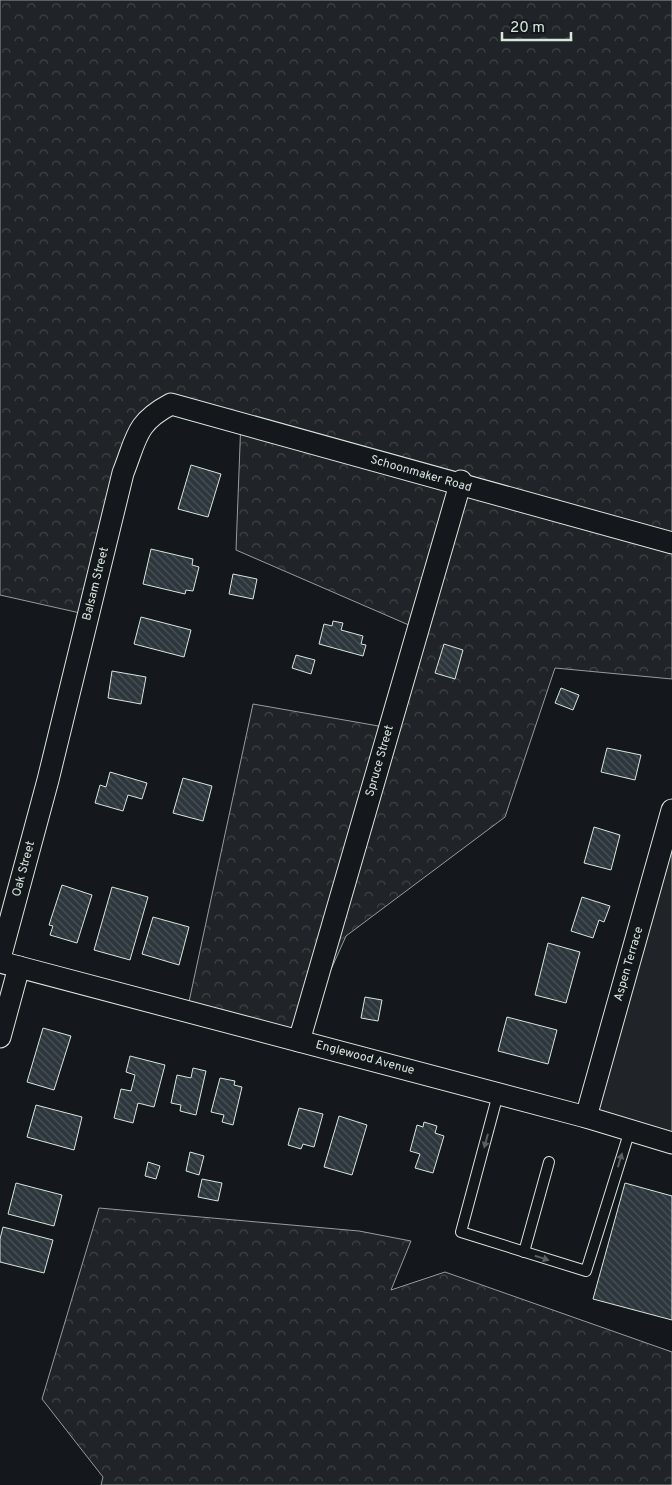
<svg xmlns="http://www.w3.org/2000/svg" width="672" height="1485" font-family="Overpass,sans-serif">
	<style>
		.forest { fill: url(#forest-crowns); stroke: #939e99 }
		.green { fill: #202428; stroke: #939e99 }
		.building { fill: url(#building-back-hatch); stroke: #d8e6dc }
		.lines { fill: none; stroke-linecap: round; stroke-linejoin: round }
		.service-casing { stroke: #d8e6dc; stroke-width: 12 }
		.minor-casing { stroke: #d8e6dc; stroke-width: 23 }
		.service { stroke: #14181c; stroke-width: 10 }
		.minor { stroke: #14181c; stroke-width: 21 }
		.oneway { fill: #59605f }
		.labels { text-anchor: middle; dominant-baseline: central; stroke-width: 4; stroke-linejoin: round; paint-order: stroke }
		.street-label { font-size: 12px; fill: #d8e6dc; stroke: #14181c }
	</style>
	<defs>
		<pattern id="forest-crowns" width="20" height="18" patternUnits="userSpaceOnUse" patternTransform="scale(1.25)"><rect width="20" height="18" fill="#202428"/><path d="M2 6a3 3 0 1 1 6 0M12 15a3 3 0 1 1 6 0" fill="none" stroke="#404447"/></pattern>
		<pattern id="building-back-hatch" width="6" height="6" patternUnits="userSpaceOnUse" patternTransform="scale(1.25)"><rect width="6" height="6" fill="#2c363c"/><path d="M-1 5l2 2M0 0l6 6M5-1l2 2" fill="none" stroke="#4a5358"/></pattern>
	</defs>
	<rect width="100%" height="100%" fill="#14181c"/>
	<!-- forest -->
	<g class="forest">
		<path d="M0,0H672V679L555,668L505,817L346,936L299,1041L187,1011L253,704L390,728L418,629L236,550L241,419L153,414L89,615L0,595Z"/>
		<path d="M99,1208L359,1231L411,1241L391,1290L445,1272L672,1352V1485H101L103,1477L42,1399Z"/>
	</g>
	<!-- green -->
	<path class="green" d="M672,810V1142L586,1117Z"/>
	<!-- building -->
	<g class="building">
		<path d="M191,465L221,474L208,517L178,509Z"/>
		<path d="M151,549L193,559L192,565L199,567L193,591L186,590L185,594L143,584Z"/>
		<path d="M233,574L257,579L253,599L229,594Z"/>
		<path d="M141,617L191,630L184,657L134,644Z"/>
		<path d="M333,621L343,623L341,630L363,636L361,644L366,645L363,656L319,644L324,624L332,626Z"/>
		<path d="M444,644L463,650L455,679L435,673Z"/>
		<path d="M296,655L315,660L311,674L292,668Z"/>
		<path d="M112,671L146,677L141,704L108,698Z"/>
		<path d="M561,688L579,695L573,710L555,703Z"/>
		<path d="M607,748L641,755L635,780L601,772Z"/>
		<path d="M110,772L147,783L142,799L128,795L123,811L95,803L100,785L106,787Z"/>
		<path d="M183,778L212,786L203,821L173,813Z"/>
		<path d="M594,827L620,835L611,870L584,863Z"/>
		<path d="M62,885L92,895L77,943L50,935L53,926L49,925Z"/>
		<path d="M112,887L148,897L130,960L94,950Z"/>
		<path d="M582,897L610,906L604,922L599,920L593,938L571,931Z"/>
		<path d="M153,917L189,927L179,965L142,954Z"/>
		<path d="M548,943L580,952L566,1003L535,995Z"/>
		<path d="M365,997L382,1000L378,1021L361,1018Z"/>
		<path d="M507,1017L557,1030L548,1064L498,1051Z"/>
		<path d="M43,1028L71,1036L54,1090L27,1082Z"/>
		<path d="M130,1056L165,1065L154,1107L138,1103L133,1123L114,1118L121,1089L131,1091L135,1075L126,1072Z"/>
		<path d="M193,1068L206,1071L196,1115L180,1111L181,1105L171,1103L177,1075L191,1078Z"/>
		<path d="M220,1078L235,1081L234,1085L242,1087L233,1125L222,1122L224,1115L211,1112Z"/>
		<path d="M36,1105L82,1117L74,1150L27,1137Z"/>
		<path d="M299,1108L323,1114L314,1147L303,1144L301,1149L288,1145Z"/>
		<path d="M339,1116L367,1125L352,1175L324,1167Z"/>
		<path d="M424,1122L437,1126L435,1133L444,1136L433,1173L415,1168L420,1154L410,1151L417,1125L423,1127Z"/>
		<path d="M190,1152L204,1156L199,1175L186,1171Z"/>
		<path d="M148,1162L160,1166L156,1179L145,1176Z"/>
		<path d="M202,1179L222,1183L218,1201L198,1197Z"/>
		<path d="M16,1183L62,1195L54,1226L8,1214Z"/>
		<path d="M625,1183L672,1196V1320L593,1299Z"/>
		<path d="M3,1227L53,1240L44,1273L0,1262V1239Z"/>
	</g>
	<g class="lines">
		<!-- service casing -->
		<g class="service-casing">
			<g id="service">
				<path d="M498,1094L461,1232L586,1271L630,1130"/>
				<path d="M524,1252L549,1162"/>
			</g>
		</g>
		<!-- minor casing -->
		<g class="minor-casing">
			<g id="minor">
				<path d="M0,958L48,780L123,473C137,438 135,423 171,404L672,543"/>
				<path d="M0,962L586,1117L672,1143"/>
				<path d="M0,1037L19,967"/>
				<path d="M299,1041L461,481"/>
				<path d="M586,1117L672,810"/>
			</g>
		</g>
		<!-- service -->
		<use href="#service" class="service"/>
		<!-- minor -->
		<use href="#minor" class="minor"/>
	</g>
	<!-- one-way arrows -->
	<defs><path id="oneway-solid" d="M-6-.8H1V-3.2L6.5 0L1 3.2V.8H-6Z" transform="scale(1.25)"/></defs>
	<g class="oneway">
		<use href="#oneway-solid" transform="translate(486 1141) rotate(105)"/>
		<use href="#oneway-solid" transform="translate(620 1160) rotate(-73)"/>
		<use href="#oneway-solid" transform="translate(542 1258) rotate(17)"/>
	</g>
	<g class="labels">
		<!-- street labels -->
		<g class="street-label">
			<text transform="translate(421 474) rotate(16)">Schoonmaker Road</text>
			<text transform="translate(96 584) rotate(-76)">Balsam Street</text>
			<text transform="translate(380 761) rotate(-74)">Spruce Street</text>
			<text transform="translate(24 869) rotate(-75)">Oak Street</text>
			<text transform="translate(629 964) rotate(-74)">Aspen Terrace</text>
			<text transform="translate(365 1058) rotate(15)">Englewood Avenue</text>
		</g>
	</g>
	<!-- scale -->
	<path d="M502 32v8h69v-8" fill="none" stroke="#d8e6dc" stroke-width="2.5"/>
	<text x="510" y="32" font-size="15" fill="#d8e6dc" stroke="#14181c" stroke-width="4" paint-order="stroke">20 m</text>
</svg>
